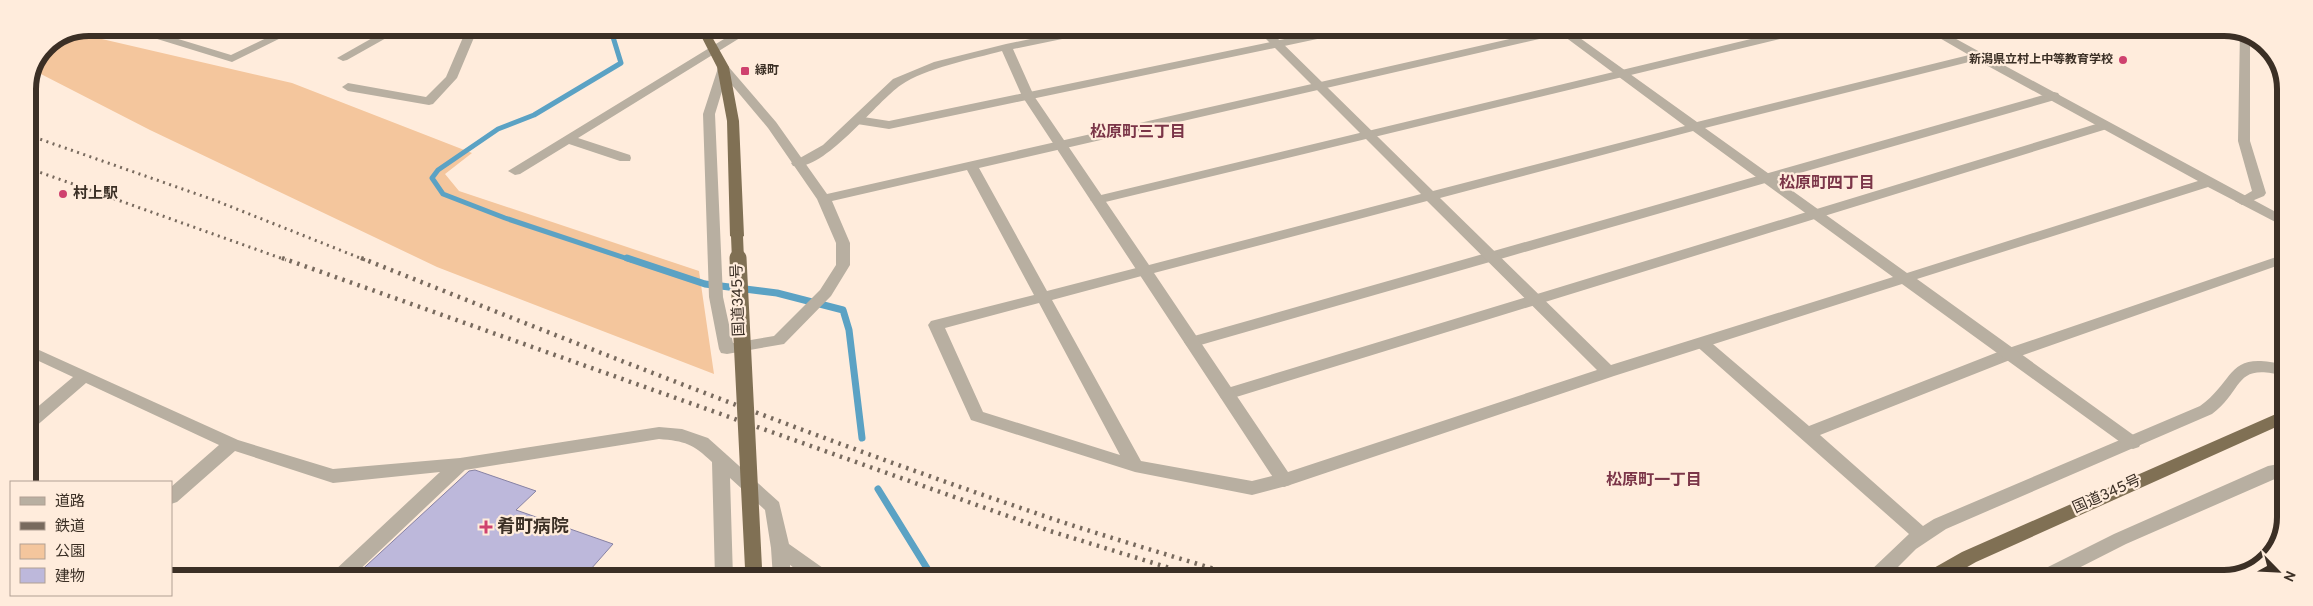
<svg xmlns="http://www.w3.org/2000/svg" width="2313" height="606" font-family="Overpass,'Noto Sans JP',sans-serif">
	<style>
		.green { fill: #f4c69d }
		.lines { fill: none; stroke-linecap: round; stroke-linejoin: round }
		.stream-far1 { stroke: #5ba2c4; stroke-width: 5 }
		.stream { stroke: #5ba2c4; stroke-width: 7 }
		.building { fill: #bdb8db; stroke: #8782a3 }
		.minor { fill: #b8afa1; fill-rule: evenodd }
		.tertiary { fill: #b8afa1; fill-rule: evenodd }
		.trunk { fill: #807054; fill-rule: evenodd }
		.rail-far1 { stroke: #786a5e; stroke-width: 3; stroke-dasharray: 2 4.5; stroke-linecap: butt }
		.rail { stroke: #786a5e; stroke-width: 4.5; stroke-dasharray: 2.5 5.5; stroke-linecap: butt }
		.trunk-bridge-far1 { stroke: #807054; stroke-width: 12 }
		.trunk-bridge { stroke: #807054; stroke-width: 17 }
		.poi-dot { fill: #cf416e; stroke: #ffecdc; stroke-width: 2 }
		.labels { text-anchor: middle; dominant-baseline: central; stroke-width: 4.5; stroke-linejoin: round; paint-order: stroke }
		.far-poi-label { font-size: 12px; font-weight: bold; fill: #3b2f25; stroke: #ffecdc; text-anchor: end }
		.poi-label { font-size: 15px; font-weight: bold; fill: #3b2f25; stroke: #ffecdc; text-anchor: start }
		.street-label { font-size: 15px; fill: #3b2f25; stroke: #ffecdc }
		.neighbourhood-label { font-size: 16px; font-weight: bold; fill: #7b3548; stroke: #ffecdc }
		.near-poi-label { font-size: 18px; font-weight: bold; fill: #3b2f25; stroke: #ffecdc; text-anchor: start }
		.rim { fill: none; stroke: #3b2f25; stroke-width: 6 }
	</style>
	<rect width="100%" height="100%" fill="#ffecdc"/>
	<!-- green -->
	<path class="green" d="M76,33L292,83L472,153L445,174L459,191L699,271L714,374L437,267L150,130L35,71L46,45Z"/>
	<g class="lines">
		<!-- stream-far1 -->
		<path class="stream-far1" d="M600,28L613,37L621,63L534,115L498,129L438,170L432,178L443,194L505,218L631,260"/>
		<!-- stream -->
		<g class="stream">
			<path d="M627,258L705,284L777,293L843,310L849,330L862,438"/>
			<path d="M878,489L933,578"/>
		</g>
	</g>
	<!-- building -->
	<path class="building" d="M475,470L536,491L516,510L613,544L583,578L354,577L469,471Z"/>
	<g class="lines">
		<!-- minor -->
		<g class="minor">
			<path d="M390,28H404L347,60L343,61L337,58Z"/>
			<path d="M467,28H478L457,78L433,104L429,105L348,91L342,87L348,83L426,97L446,77Z"/>
			<path d="M742,28H756L578,138L630,155L631,158L630,161H620L569,144L520,174L515,175L508,171Z"/>
			<path d="M1338,28H1360L1355,31L889,129L857,124L851,120L857,116L889,121Z"/>
			<path d="M1558,28H1579L1574,31L979,168L1047,291L1144,266L1151,271L1149,274L1052,300L1141,461L1252,481L1284,473L1290,475L1293,480L1290,485L1252,495L1135,472L971,420L928,325L931,321L1034,295L967,170L832,201L850,243V265L831,296L784,344L727,354L721,353L719,349L709,297L703,114L719,65H727L776,122L827,194ZM726,78L768,128L817,199L836,243V265L820,290L774,336L733,343L723,297L715,114ZM1039,303L1120,455L983,412L945,328Z"/>
			<path d="M1797,28L1815,29L1809,32L1097,204L1090,200L1097,196Z"/>
			<path d="M2240,31L2250,37V141L2266,193L2264,196L2242,205L2235,201L2252,191L2238,141Z"/>
			<path d="M2054,92L2058,93L2060,96L2058,99L1197,346H1187L1184,342L1187,338Z"/>
			<path d="M2106,121L2112,125L2110,128L1233,398L1227,400L1221,398L1219,394L1221,390Z"/>
			<path d="M2285,254V263L2015,358L1820,435L1923,526L1934,519L2200,406C2237,379 2226,350 2285,365V376C2233,362 2245,389 2212,414L1946,529L1916,549L1887,578H1866L1868,573L1909,534L1693,343L1695,339H1707L1809,426L2003,350Z"/>
			<path d="M28,345L238,440L333,469L460,458L659,427L682,429L708,438L727,455L779,502L789,544L830,573L832,578H808L790,565L791,578H773L771,548L765,510L730,478L733,578H715L712,462C693,444 685,441 659,439L465,470L352,577H331L333,572L440,472L333,483L235,451L177,502L171,504V487L219,445L86,383L34,428L28,430V415L73,377L28,356Z"/>
			<path d="M2284,463V475L2126,544L2059,578H2034L2036,573L2114,534L2268,466Z"/>
		</g>
		<!-- tertiary -->
		<g class="tertiary">
			<path d="M126,28H142L231,55L287,28H301L232,62L128,30Z"/>
			<path d="M1084,28H1106L1101,31L1013,49L1034,96L1149,265L1421,194L1255,28H1267L1433,191L1685,126L1553,28H1566L1697,122L1969,55L1924,29H1938L1980,52L1986,53L1987,56L2285,217V227L2208,187L1917,279L2139,439L2141,443L2139,447L2133,449L2127,447L1902,284L1614,376L1284,487L1278,485L1022,96L1002,51C973,59 925,68 901,85C877,101 823,173 793,166L791,163L823,145L893,79L934,62L1006,44ZM1977,60L2198,181L1907,273L1705,128ZM1693,131L1893,277L1611,365L1440,198ZM1427,201L1597,370L1288,472L1154,273Z"/>
		</g>
		<!-- trunk -->
		<g class="trunk">
			<path d="M697,28H707L729,67L739,121L744,236L737,240L730,236L727,121L717,67Z"/>
			<path d="M2285,410V423L1976,562L1948,578H1923L1925,573L1962,552Z"/>
		</g>
		<!-- rail-far1 -->
		<g class="rail-far1">
			<path d="M28,135L214,200L365,260"/>
			<path d="M28,168L286,260"/>
		</g>
		<!-- rail -->
		<g class="rail">
			<path d="M282,258L1050,531L1202,578"/>
			<path d="M361,258C592,350 824,442 1059,521C1120,541 1182,559 1244,578"/>
		</g>
		<!-- trunk-bridge-far1 -->
		<path class="trunk-bridge-far1" d="M737,236L738,260"/>
		<!-- trunk-bridge -->
		<path class="trunk-bridge" d="M738,258L754,578"/>
	</g>
	<!-- markers -->
	<g class="poi-dot">
		<circle cx="2123" cy="60" r="5"/>
		<rect x="740" y="66" width="10" height="10" rx="2.5"/>
		<circle cx="63" cy="194" r="5"/>
		<path d="M483.5 519.5h5v5h5v5h-5v5h-5v-5h-5v-5h5z"/>
	</g>
	<g class="labels">
		<!-- far-poi labels -->
		<g class="far-poi-label">
			<text x="2113" y="60">新潟県立村上中等教育学校</text>
			<text x="755" y="71" text-anchor="start">緑町</text>
		</g>
		<!-- poi labels -->
		<g class="poi-label">
			<text x="73" y="194">村上駅</text>
		</g>
		<!-- street labels -->
		<g class="street-label">
			<text transform="translate(739 300) rotate(-92)">国道345号</text>
			<text transform="translate(2107 495) rotate(-24)">国道345号</text>
		</g>
		<!-- neighbourhood labels -->
		<g class="neighbourhood-label">
			<text x="1138" y="133">松原町三丁目</text>
			<text x="1827" y="184">松原町四丁目</text>
			<text x="1654" y="481">松原町一丁目</text>
		</g>
		<!-- near-poi labels -->
		<g class="near-poi-label">
			<text x="497" y="527">肴町病院</text>
		</g>
	</g>
	<!-- crop -->
	<path d="M0 0H2313V606H0ZM89 36H2224A53 53 0 0 1 2277 89V517A53 53 0 0 1 2224 570H89A53 53 0 0 1 36 517V89A53 53 0 0 1 89 36Z" fill="#ffecdc" fill-rule="evenodd"/>
	<path class="rim" d="M89 36H2224A53 53 0 0 1 2277 89V517A53 53 0 0 1 2224 570H89A53 53 0 0 1 36 517V89A53 53 0 0 1 89 36Z"/>
	<!-- legend -->
	<rect x="10" y="481" width="162" height="115" fill="#ffecdc" stroke="#b1a093"/>
	<rect x="20" y="497" width="25" height="8" fill="#b8afa1" stroke="#b1a093"/>
	<text x="55" y="506" font-size="15" fill="#3b2f25">道路</text>
	<rect x="20" y="522" width="25" height="8" fill="#786a5e" stroke="#b1a093"/>
	<text x="55" y="531" font-size="15" fill="#3b2f25">鉄道</text>
	<rect x="20" y="544" width="25" height="15" fill="#f4c69d" stroke="#b1a093"/>
	<text x="55" y="556" font-size="15" fill="#3b2f25">公園</text>
	<rect x="20" y="568" width="25" height="15" fill="#bdb8db" stroke="#b1a093"/>
	<text x="55" y="581" font-size="15" fill="#3b2f25">建物</text>
	<!-- north arrow -->
	<g transform="translate(2278 571) rotate(114)" stroke="#ffecdc" stroke-width="4" paint-order="stroke">
	<path d="M0-4L9 19L0 12L-9 19Z" fill="#3b2f25"/>
	<text y="-8" font-size="14" font-weight="bold" text-anchor="middle" fill="#3b2f25">N</text>
	</g>
</svg>
